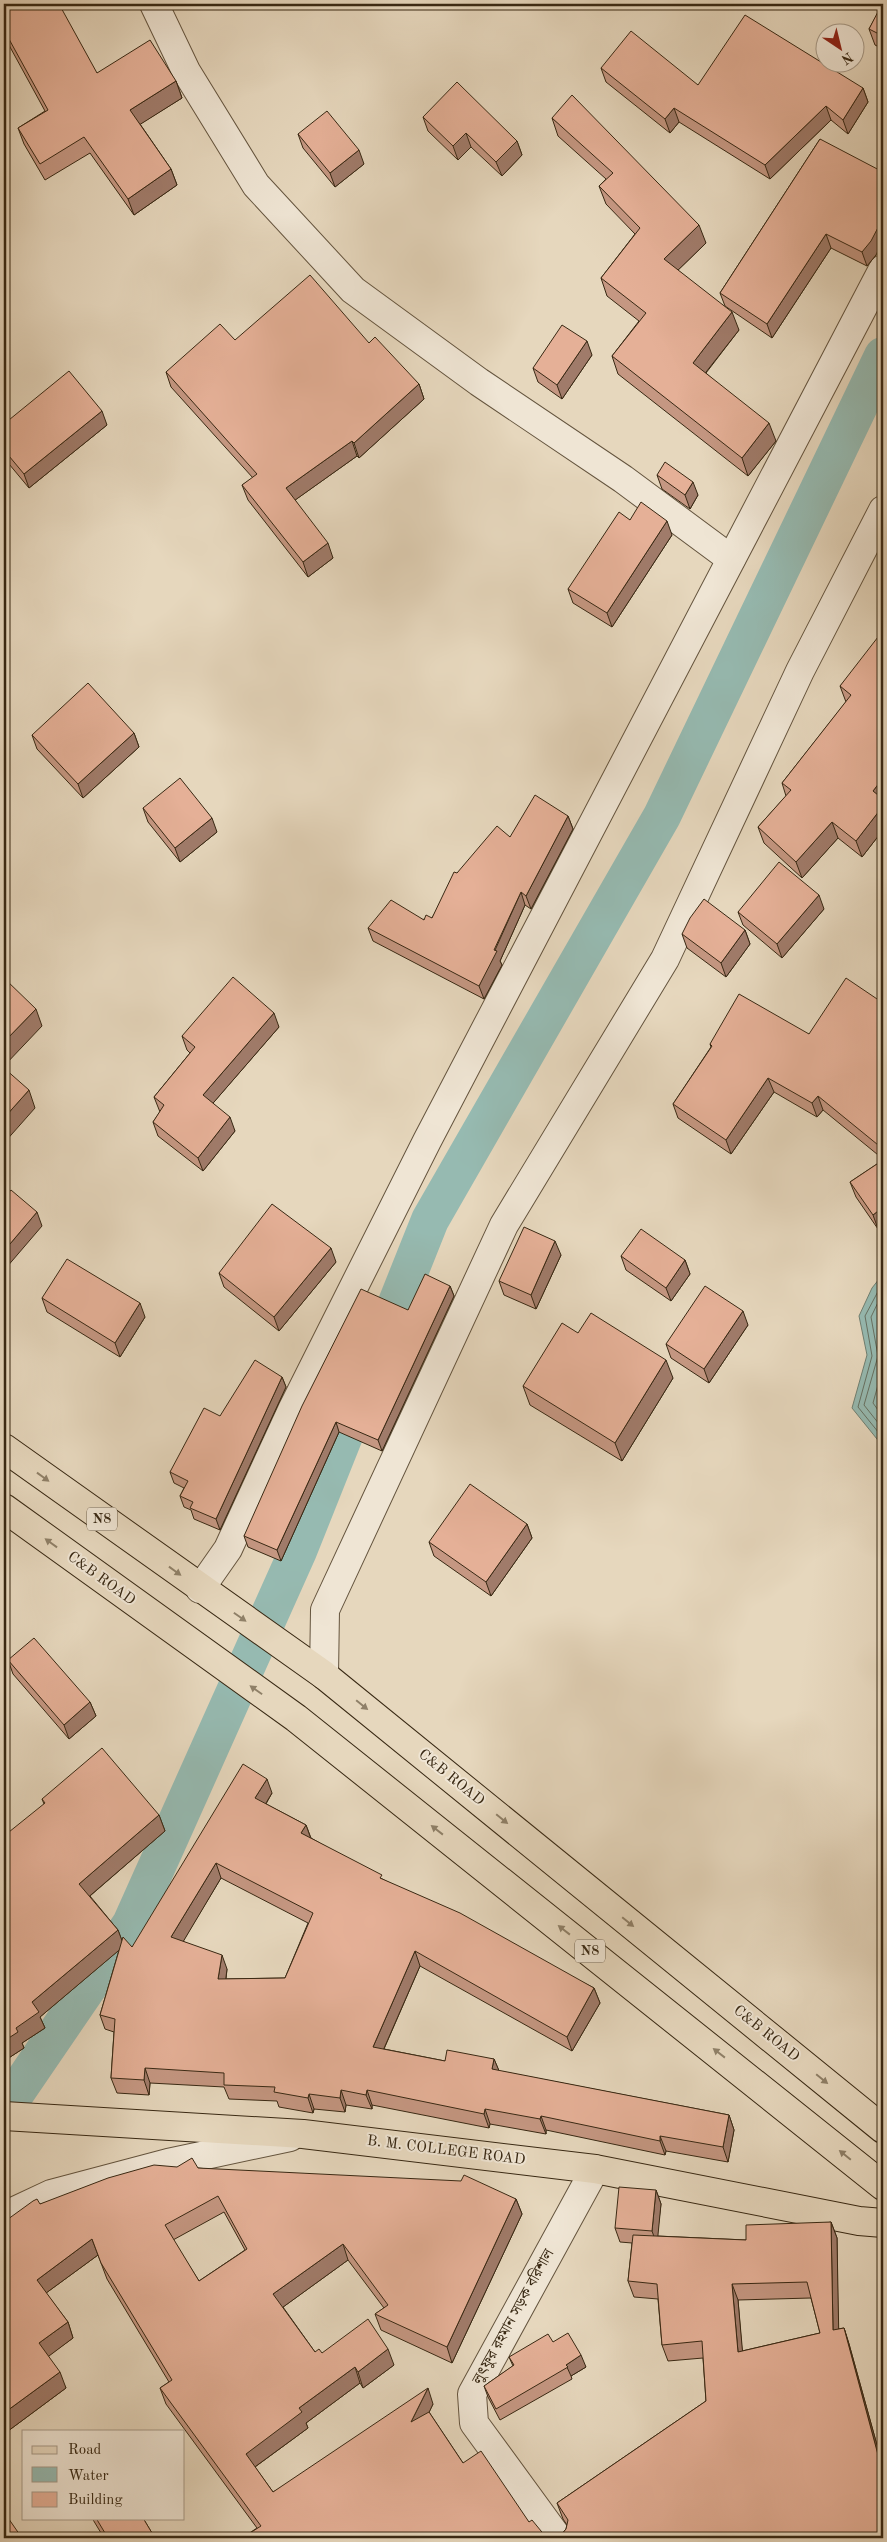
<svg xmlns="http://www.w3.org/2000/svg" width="887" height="2542" font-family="'Old Standard TT','Noto Serif Bengali',serif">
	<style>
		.water { fill: #96bab1; stroke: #708072 }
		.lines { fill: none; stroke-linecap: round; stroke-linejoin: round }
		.shore { stroke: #677162; stroke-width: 1 }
		.canal { stroke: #96bab1; stroke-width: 38 }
		.minor-casing { stroke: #64543e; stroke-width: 30 }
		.tertiary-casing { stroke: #64543e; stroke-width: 30 }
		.primary-casing { stroke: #382813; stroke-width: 30 }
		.trunk-casing { stroke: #382813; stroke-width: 30 }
		.minor { stroke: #efe5d4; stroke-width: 28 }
		.tertiary { stroke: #efe5d4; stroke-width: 28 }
		.primary { stroke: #e6d7bd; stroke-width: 28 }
		.trunk { stroke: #e6d7bd; stroke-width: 28 }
		.wall { fill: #c59782; stroke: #382813; fill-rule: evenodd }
		.shaded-wall { fill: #a07b6a; stroke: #382813 }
		.building { fill: #e5b097; stroke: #382813; fill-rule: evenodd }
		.oneway { fill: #8f8068 }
		.labels { text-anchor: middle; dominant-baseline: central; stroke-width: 4; stroke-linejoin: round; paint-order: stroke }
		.shield { fill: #efe5d4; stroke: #6f614d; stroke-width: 1 }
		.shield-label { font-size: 14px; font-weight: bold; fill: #382813 }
		.street-label { font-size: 15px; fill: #382813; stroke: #efe5d4 }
	</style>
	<rect width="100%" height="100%" fill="#e6d7bd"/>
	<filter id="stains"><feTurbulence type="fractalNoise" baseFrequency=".004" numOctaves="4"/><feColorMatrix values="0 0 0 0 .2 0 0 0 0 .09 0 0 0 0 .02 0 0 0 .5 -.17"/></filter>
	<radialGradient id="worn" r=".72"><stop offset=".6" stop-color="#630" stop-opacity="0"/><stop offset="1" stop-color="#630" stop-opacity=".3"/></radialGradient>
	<!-- water -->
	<path class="water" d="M883,1274V1442L881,1444L852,1408L867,1355L859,1316L872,1288Z"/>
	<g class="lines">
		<!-- shore -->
		<g class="shore">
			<path d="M883,1282L865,1316L872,1356L858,1407L883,1438"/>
			<path d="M883,1292L871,1317L878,1356L864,1405L883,1429"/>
			<path d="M883,1367L873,1403L883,1417"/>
		</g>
		<!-- canal -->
		<path class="canal" d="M4,2110L131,1924L298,1551L430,1220L662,816L883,356"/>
		<!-- minor casing -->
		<g class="minor-casing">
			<g id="minor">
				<path d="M154,4L186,71L256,185L353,290L479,382L623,479L731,559"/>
				<path d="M200,1589L228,1549L292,1410L427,1141L883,269"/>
				<path d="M324,1675L325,1610L504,1225L665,959L800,671L883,510"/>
				<path d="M558,2538L474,2423L472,2394L595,2169"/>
			</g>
		</g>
		<!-- tertiary casing -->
		<g class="tertiary-casing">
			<path id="tertiary" d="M4,2216L51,2194L168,2163L290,2137"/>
		</g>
		<!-- primary casing -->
		<g class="primary-casing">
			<path id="primary" d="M4,2116L303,2134L595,2169L859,2221L883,2223"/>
		</g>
		<!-- trunk casing -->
		<g class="trunk-casing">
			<g id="trunk">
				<path d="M4,1448L324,1675L883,2129"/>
				<path d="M4,1508L296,1718L883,2186"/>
			</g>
		</g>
		<!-- minor -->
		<use href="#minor" class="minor"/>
		<!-- tertiary -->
		<use href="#tertiary" class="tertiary"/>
		<!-- primary -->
		<use href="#primary" class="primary"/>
		<!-- trunk -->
		<use href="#trunk" class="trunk"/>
	</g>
	<!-- wall -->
	<g class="wall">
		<path d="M4,4L97,73L176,81L182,98L140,124L171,169L177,185L134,215L90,153L45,180L24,144L18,128L45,111L4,36Z"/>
		<path d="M883,4V49L875,45L869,29Z"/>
		<path d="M601,68L698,85L863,88L868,102L848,134L831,120L770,179L679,122L670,133L606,82Z"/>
		<path d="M423,117L517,141L522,155L502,176L471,147L458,160L428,131Z"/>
		<path d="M552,118L706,243L678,270L739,330L706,373L776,441L748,476L618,374L612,356L639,321L607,296L601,278L635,234L606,204L599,186L606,179L558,136Z"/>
		<path d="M298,134L364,164L335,187L303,148Z"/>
		<path d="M820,139L876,255L867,266L831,248L772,338L725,306L720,293Z"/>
		<path d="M235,340L369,343L419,384L424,399L359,458L357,456L295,500L333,558L308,577L248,500L242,485L253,478L171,387L166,372Z"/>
		<path d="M592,355L562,399L538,382L533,368Z"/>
		<path d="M4,424L107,425L29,488L4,458Z"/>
		<path d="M657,475L698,495L690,509L662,489Z"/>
		<path d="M630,520L672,535L612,627L573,603L568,589Z"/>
		<path d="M883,641V830L862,857L838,838L802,878L764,843L758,827L786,796L782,783L846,702L840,686Z"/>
		<path d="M134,733L139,747L83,798L37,749L32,735Z"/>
		<path d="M143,808L217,832L180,862L148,822Z"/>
		<path d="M568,816L573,829L531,909L525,905L500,961L502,965L484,999L373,941L368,928L432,918L457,873L510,837Z"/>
		<path d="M883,890V903L880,894Z"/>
		<path d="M824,909L782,958L743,925L738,912Z"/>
		<path d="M745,930L750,944L726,977L687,948L682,934Z"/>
		<path d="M883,1003V1159L823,1110L817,1117L774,1092L731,1154L678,1118L673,1104L711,1047L710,1044L809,1034Z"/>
		<path d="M279,1027L213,1103L235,1131L203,1171L158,1136L153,1122L160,1112L154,1097L190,1053L187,1050L182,1036Z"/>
		<path d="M883,1160V1225L878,1229L856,1197L850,1182Z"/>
		<path d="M561,1255L536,1309L504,1295L499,1281Z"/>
		<path d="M621,1256L685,1260L690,1274L671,1301L626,1270Z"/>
		<path d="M336,1262L279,1331L224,1287L219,1273Z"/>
		<path d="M450,1286L454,1296L382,1451L339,1432L281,1561L248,1547L244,1536L408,1310Z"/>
		<path d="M42,1298L145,1317L120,1357L47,1312Z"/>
		<path d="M748,1325L709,1383L671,1358L666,1344Z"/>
		<path d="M578,1333L673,1378L622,1461L530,1405L523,1386Z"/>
		<path d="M282,1377L286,1387L220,1530L194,1519L191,1510L184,1507L180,1496L184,1488L174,1483L170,1472L220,1416Z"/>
		<path d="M527,1524L532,1538L491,1596L434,1556L429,1542Z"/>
		<path d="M8,1660L90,1702L96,1716L69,1739L13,1674Z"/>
		<path d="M272,1793L266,1804L306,1825L311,1838L384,1880L594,1988L600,2003L572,2051L420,1966L384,2049L445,2061L494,2059L499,2071L729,2115L734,2130L728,2162L666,2151L665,2155L546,2130V2134L490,2124L489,2128L372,2105V2109L346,2105L345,2112L314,2109L313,2113L279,2107L277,2101L229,2099L224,2087L150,2083L149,2095L117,2093L111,2078L114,2032L105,2029L100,2015L119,1950L40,2017L45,2028L22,2043L24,2048L4,2061L44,1804L42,1799L159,1815L165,1831L90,1896L118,1930L122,1941L132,1947ZM221,1878L308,1923L285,1978L226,1979L227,1969L183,1941Z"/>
		<path d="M4,2062L9,2077L4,2078Z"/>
		<path d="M198,2168L516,2199L522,2214L452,2363L381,2330L375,2314L384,2308L348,2260L283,2307L315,2352L394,2365L363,2388L360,2383L306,2423L308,2428L255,2467L273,2492L433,2404L429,2412L463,2463L529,2522L546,2537L554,2538L561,2535L566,2529L567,2525L563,2519L557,2503L706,2401L703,2358L668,2361L662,2345L658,2299L634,2297L628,2281L632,2243L620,2242L615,2228L656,2190L661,2204L657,2236L746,2240L831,2222L837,2238L838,2329L844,2328L849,2344L882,2463L883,2538H242L257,2528L166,2404L160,2388L169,2382L107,2279L98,2255L46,2293L68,2322L73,2338L48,2356L66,2388L4,2434V2222L40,2204ZM224,2212L245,2250L199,2281L173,2240ZM811,2298L820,2333L742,2351L738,2300Z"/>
		<path d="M553,2342L586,2367L571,2376L572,2379L500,2420L488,2397L484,2386L513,2366L509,2357Z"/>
		<path d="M92,2518H143L155,2538H104Z"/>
	</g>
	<!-- shaded-wall -->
	<g class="shaded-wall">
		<path d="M176,81L182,98L136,127L130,110Z"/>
		<path d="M863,88L868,102L848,134L843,120Z"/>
		<path d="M826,106L831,120L770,179L765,165Z"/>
		<path d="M674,108L679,122L670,133L665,119Z"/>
		<path d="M466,133L471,147L458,160L453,146Z"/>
		<path d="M517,141L522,155L502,176L496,162Z"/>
		<path d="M359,150L364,164L335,187L330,173Z"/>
		<path d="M171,169L177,185L134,215L128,199Z"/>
		<path d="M883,218V241L876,255L867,266L862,252Z"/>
		<path d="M699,225L706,243L671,277L664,259Z"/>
		<path d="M826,234L831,248L772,338L767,324Z"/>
		<path d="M732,312L739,330L699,381L693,363Z"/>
		<path d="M587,341L592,355L562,399L557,385Z"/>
		<path d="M419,384L424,399L359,458L354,443Z"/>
		<path d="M102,411L107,425L29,488L24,474Z"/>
		<path d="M769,423L776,441L748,476L742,458Z"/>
		<path d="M352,441L357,456L291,503L286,488Z"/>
		<path d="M693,482L698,495L690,509L685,495Z"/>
		<path d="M667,521L672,535L612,627L607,613Z"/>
		<path d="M328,543L333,558L308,577L303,562Z"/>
		<path d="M134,733L139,747L83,798L78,784Z"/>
		<path d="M883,778V801L873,791Z"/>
		<path d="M883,806V830L862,857L856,841Z"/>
		<path d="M568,816L573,829L531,909L526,896Z"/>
		<path d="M212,818L217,832L180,862L175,848Z"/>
		<path d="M832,822L838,838L802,878L796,862Z"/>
		<path d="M521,892L525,905L500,961L502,965L484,999L479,986Z"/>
		<path d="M819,895L824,909L782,958L777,944Z"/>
		<path d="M745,930L750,944L726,977L721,963Z"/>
		<path d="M4,968L6,976L4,978Z"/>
		<path d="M36,1009L42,1026L4,1066V1042Z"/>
		<path d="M274,1013L279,1027L208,1109L203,1095Z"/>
		<path d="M768,1078L774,1092L731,1154L726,1140Z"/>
		<path d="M29,1090L35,1108L4,1143V1118Z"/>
		<path d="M818,1096L823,1110L817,1117L812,1103Z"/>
		<path d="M230,1117L235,1131L203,1171L198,1158Z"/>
		<path d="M883,1207V1225L878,1229L873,1215Z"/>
		<path d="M37,1212L42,1226L6,1268L4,1262V1251Z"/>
		<path d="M555,1241L561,1255L536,1309L531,1295Z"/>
		<path d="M331,1248L336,1262L279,1331L274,1317Z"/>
		<path d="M685,1260L690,1274L671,1301L666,1288Z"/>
		<path d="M450,1286L454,1296L382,1451L378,1440Z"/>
		<path d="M140,1303L145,1317L120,1357L115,1343Z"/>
		<path d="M743,1311L748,1325L709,1383L704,1369Z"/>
		<path d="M666,1360L673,1378L622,1461L615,1443Z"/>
		<path d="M282,1377L286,1387L220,1530L216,1519Z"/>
		<path d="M336,1422L339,1432L281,1561L277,1550Z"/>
		<path d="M527,1524L532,1538L491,1596L486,1582Z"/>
		<path d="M90,1702L96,1716L69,1739L64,1725Z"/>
		<path d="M267,1779L272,1793L260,1813L255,1798Z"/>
		<path d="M159,1815L165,1831L85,1900L79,1884Z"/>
		<path d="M306,1825L311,1839L301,1833Z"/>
		<path d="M216,1863L221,1878L177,1952L171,1937Z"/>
		<path d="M118,1930L124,1946L40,2017L45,2028L22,2043L24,2048L4,2061V2041L16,2028L32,2002Z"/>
		<path d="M415,1951L420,1966L378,2062L373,2047Z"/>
		<path d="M222,1955L227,1969L224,1993L218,1979Z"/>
		<path d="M594,1988L600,2003L572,2051L567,2037Z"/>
		<path d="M494,2059L500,2073L492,2069Z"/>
		<path d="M145,2068L150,2083L149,2095L144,2080Z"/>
		<path d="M341,2090L346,2105L345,2112L340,2098Z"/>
		<path d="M367,2090L372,2105V2109L366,2095Z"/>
		<path d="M309,2094L314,2109L313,2113L308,2098Z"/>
		<path d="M485,2109L490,2124L489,2128L484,2114Z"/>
		<path d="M729,2115L734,2130L728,2162L723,2147Z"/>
		<path d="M541,2116L546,2130V2134L540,2119Z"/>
		<path d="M660,2136L666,2151L665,2155L660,2141Z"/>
		<path d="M656,2190L661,2204L657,2245L652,2231Z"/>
		<path d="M516,2199L522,2214L452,2363L447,2347Z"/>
		<path d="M831,2222L837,2238L839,2346L833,2330Z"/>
		<path d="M92,2239L98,2255L42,2296L37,2280Z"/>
		<path d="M343,2244L348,2260L279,2310L273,2294Z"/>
		<path d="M732,2284L738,2300L744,2368L738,2352Z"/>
		<path d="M68,2322L73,2338L45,2359L39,2343Z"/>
		<path d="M844,2328L849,2344L883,2467L881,2466Z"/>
		<path d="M388,2349L394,2365L363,2388L358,2372Z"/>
		<path d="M581,2355L586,2367L571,2376L566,2365Z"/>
		<path d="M355,2367L360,2383L306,2423L308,2428L252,2469L246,2454L299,2408Z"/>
		<path d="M60,2372L66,2388L4,2434V2413Z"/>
		<path d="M428,2388L433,2404L417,2438L411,2422Z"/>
		<path d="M4,2484L7,2494L4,2496Z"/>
	</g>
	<!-- building -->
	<g class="building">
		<path d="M4,4H59L97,73L150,40L176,81L130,110L171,169L128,199L84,137L40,164L18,128L48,110L4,30Z"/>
		<path d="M882,4H883V36L869,29Z"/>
		<path d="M745,15L863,88L843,120L826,106L765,165L674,108L665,119L601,68L631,31L698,85Z"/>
		<path d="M457,82L517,141L496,162L466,133L453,146L423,117Z"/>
		<path d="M572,95L699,225L664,259L732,312L693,363L769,423L742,458L612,356L646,313L601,278L640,228L599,186L613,173L552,118Z"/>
		<path d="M327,111L359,150L330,173L298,134Z"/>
		<path d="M820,139L883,172V218L871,241L862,252L826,234L767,324L720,293Z"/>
		<path d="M310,275L369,343L375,337L419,384L354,443L352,441L286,488L328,543L303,562L242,485L257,474L166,372L220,324L235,340Z"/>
		<path d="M562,325L587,341L557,385L533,368Z"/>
		<path d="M69,371L102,411L24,474L4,450V424Z"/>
		<path d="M665,462L693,482L685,495L657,475Z"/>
		<path d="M641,502L667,521L607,613L568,589L619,512L630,520Z"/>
		<path d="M878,637L883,641V778L873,791L883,799V806L856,841L832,822L796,862L758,827L791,790L782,783L851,695L840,686Z"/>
		<path d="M88,683L134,733L78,784L32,735Z"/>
		<path d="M180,778L212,818L175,848L143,808Z"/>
		<path d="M535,795L568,816L526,896L521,892L494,950L497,951L479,986L368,928L391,900L424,920L426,915L432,918L454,872L457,873L497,826L510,837Z"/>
		<path d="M779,862L819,895L777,944L738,912Z"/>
		<path d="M883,890V897L880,894Z"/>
		<path d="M704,899L745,930L721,963L682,934L690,918Z"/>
		<path d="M233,977L274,1013L203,1095L230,1117L198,1158L153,1122L164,1105L154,1097L195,1047L182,1036Z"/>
		<path d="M4,978L36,1009L4,1042Z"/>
		<path d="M846,978L883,1003V1149L818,1096L812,1103L768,1078L726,1140L673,1104L712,1046L710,1044L739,994L809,1034Z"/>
		<path d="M4,1068L29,1090L4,1118Z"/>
		<path d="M883,1160V1207L873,1215L850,1182Z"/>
		<path d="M11,1190L37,1212L4,1251V1198Z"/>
		<path d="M272,1204L331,1248L274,1317L219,1273Z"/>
		<path d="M524,1227L555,1241L531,1295L499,1281Z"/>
		<path d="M641,1229L685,1260L666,1288L621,1256Z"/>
		<path d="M67,1259L140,1303L115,1343L42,1298Z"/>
		<path d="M425,1274L450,1286L378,1440L336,1422L277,1550L244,1536L302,1406L361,1289L408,1310Z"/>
		<path d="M705,1286L743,1311L704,1369L666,1344Z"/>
		<path d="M591,1313L666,1360L615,1443L523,1386L562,1323L578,1333Z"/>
		<path d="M255,1360L282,1377L216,1519L190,1508L193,1502L180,1496L188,1481L170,1472L204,1408L220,1416Z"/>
		<path d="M470,1484L527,1524L486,1582L429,1542Z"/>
		<path d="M34,1638L90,1702L64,1725L8,1660Z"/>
		<path d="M102,1748L159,1815L79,1884L118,1930L32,2002L39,2012L16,2028L18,2032L4,2041V1836L45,1803L42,1799Z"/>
		<path d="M243,1764L267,1779L255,1798L306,1825L301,1833L382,1875L380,1878L460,1913L594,1988L567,2037L415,1951L373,2047L445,2061L447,2050L494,2059L492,2069L729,2115L723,2147L660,2136V2141L541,2116L540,2119L485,2109L484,2114L367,2090L366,2095L341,2090L340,2098L309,2094L308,2098L274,2092L275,2087L224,2085V2073L145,2068L144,2080L111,2078L115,2019L100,2015L123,1937L132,1947ZM216,1863L313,1913L285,1978L218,1979L222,1955L171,1937Z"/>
		<path d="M192,2158L198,2168L461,2181L464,2175L516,2199L447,2347L375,2314L388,2305L343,2244L273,2294L315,2352L319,2349L322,2353L368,2319L388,2349L358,2372L355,2367L299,2408L302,2412L246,2454L273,2492L428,2388L411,2422L429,2412L463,2463L481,2451L529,2522L532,2520L546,2537L554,2538L561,2535L566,2529L568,2520L557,2503L706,2401L702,2341L662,2345L657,2284L628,2281L633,2235L746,2240V2225L831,2222L833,2330L844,2328L881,2466L883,2455V2538H242L261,2526L160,2388L172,2380L101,2263L92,2239L37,2280L68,2322L39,2343L60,2372L4,2413V2222L33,2201L37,2199L40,2204L108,2178L154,2165L177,2167ZM218,2196L247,2249L199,2281L165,2225ZM807,2282L820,2333L738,2352L732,2284Z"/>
		<path d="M619,2187L656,2190L652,2231L615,2228Z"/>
		<path d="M568,2333L581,2355L566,2365L568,2367L496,2409L484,2386L514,2365L509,2357L548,2334L553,2342Z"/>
		<path d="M4,2512L22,2538H4Z"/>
		<path d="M96,2518H143L155,2538H108Z"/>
	</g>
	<!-- one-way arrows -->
	<defs><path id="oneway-solid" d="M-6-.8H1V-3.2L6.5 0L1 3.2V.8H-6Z" transform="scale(1.25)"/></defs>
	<g class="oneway">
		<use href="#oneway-solid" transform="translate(43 1477) rotate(36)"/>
		<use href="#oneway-solid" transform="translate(51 1543) rotate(-144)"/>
		<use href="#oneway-solid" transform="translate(175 1571) rotate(36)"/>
		<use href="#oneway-solid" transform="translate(240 1617) rotate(35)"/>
		<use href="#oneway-solid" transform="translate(256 1690) rotate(-145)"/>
		<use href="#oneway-solid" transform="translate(362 1705) rotate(39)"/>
		<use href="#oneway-solid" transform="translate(502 1819) rotate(39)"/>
		<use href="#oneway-solid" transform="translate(437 1830) rotate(-142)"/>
		<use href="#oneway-solid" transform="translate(628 1922) rotate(39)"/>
		<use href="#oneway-solid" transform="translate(564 1930) rotate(-142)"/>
		<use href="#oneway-solid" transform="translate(719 2053) rotate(-142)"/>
		<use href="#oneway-solid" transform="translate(822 2079) rotate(39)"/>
		<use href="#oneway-solid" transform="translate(845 2155) rotate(-141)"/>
	</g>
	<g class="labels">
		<!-- shield labels -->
		<g class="shield">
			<rect x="87" y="1507.5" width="30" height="23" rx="4"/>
			<rect x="575" y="1939.5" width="30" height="23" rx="4"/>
		</g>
		<g class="shield-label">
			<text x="102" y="1519">N8</text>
			<text x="590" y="1951">N8</text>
		</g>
		<!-- street labels -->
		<g class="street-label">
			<text transform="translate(101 1579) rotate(36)">C&amp;B ROAD</text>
			<text transform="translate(451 1778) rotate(39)">C&amp;B ROAD</text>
			<text transform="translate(766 2034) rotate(39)">C&amp;B ROAD</text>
			<text transform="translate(446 2151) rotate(7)">B. M. COLLEGE ROAD</text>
			<text transform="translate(514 2317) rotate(-61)">লুৎফুর রহমান সড়ক বরিশাল</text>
		</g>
	</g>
	<!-- margin -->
	<rect width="887" height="2542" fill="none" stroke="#e6d7bd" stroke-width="20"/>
	<rect x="5" y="5" width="877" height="2532" fill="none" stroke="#382813" stroke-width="2.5"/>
	<rect x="10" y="10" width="867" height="2522" fill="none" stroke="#382813"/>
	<!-- legend -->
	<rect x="22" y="2430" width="162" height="90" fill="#efe5d4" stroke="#a69987"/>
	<rect x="32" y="2446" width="25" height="8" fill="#e6d7bd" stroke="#a69987"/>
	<text x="68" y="2454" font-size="15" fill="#382813">Road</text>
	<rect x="32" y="2467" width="25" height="15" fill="#96bab1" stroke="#a69987"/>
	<text x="68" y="2480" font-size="15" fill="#382813">Water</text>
	<rect x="32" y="2492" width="25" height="15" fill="#e5b097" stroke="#a69987"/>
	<text x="68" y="2504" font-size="15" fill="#382813">Building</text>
	<!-- north arrow -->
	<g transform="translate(840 48) rotate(145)"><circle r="24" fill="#efe5d4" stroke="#a69987"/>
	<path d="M0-4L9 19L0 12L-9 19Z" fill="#8f2418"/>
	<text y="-8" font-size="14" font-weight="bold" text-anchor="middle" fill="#382813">N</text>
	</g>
	<rect width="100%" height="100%" filter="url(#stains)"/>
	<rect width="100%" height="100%" fill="url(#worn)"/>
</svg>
